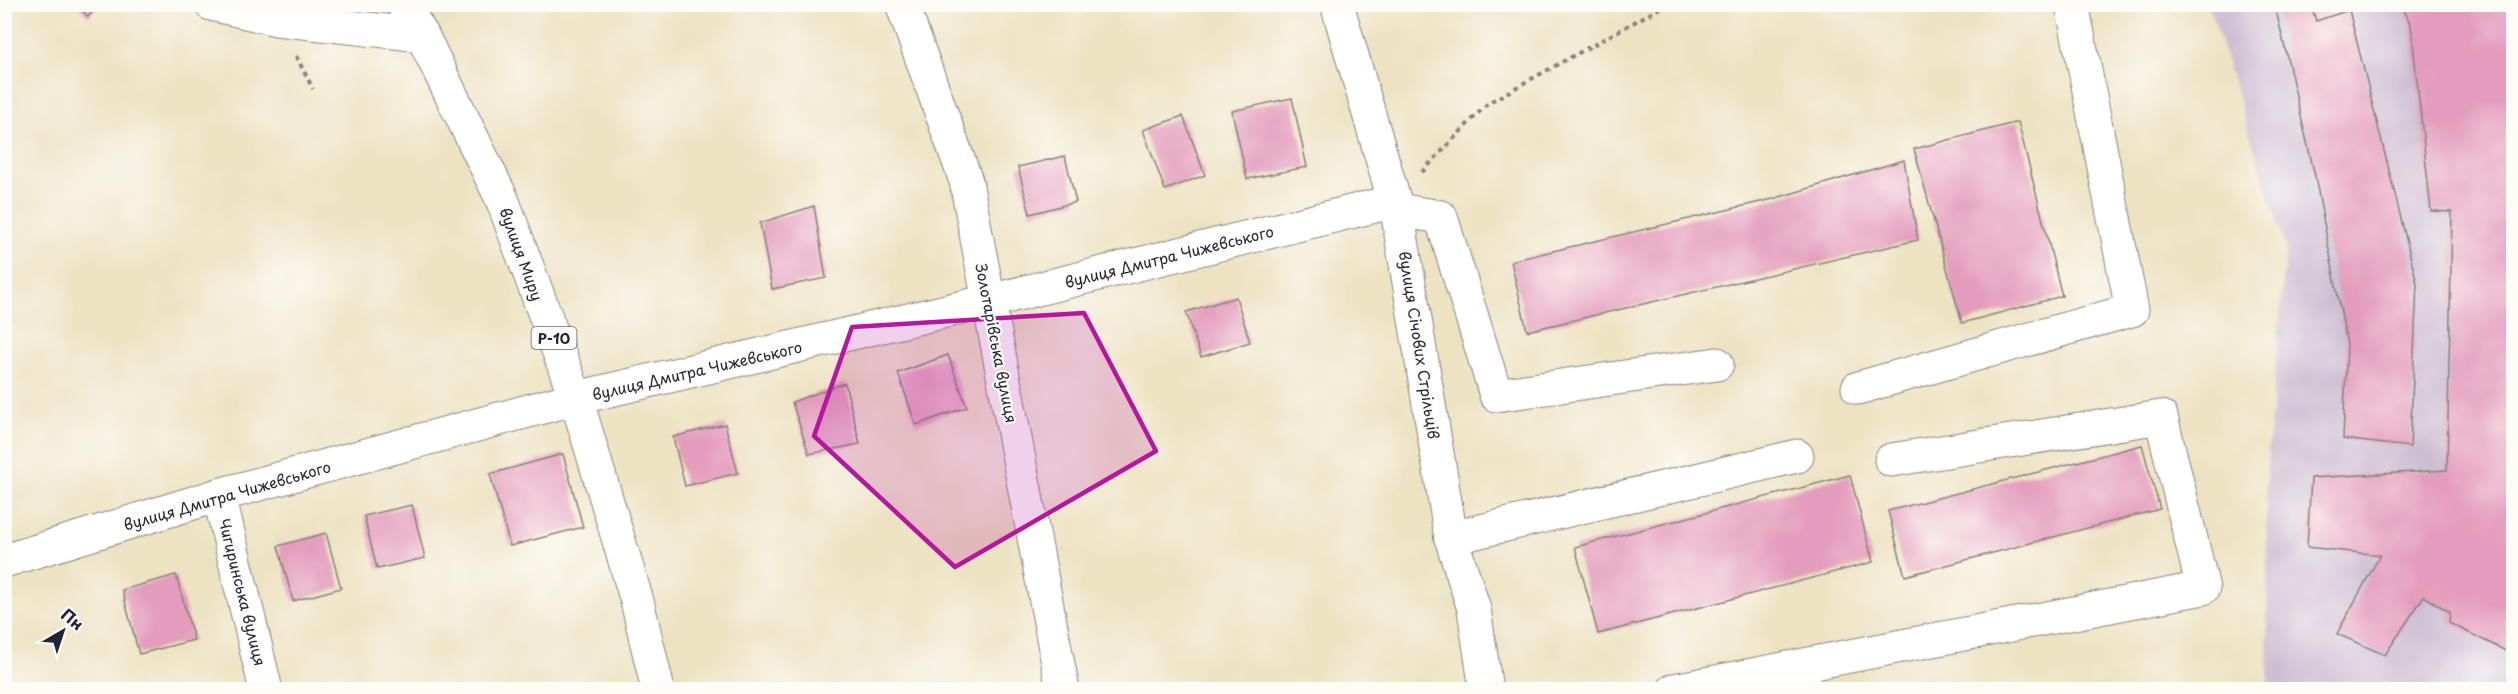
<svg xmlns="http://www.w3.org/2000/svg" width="2518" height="694" font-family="'Playpen Sans',sans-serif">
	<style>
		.industrial { fill: #cdbed3 }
		.building { fill: #e49cbc }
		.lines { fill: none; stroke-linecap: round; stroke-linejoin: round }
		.minor-casing { stroke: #88827e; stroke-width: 35 }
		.major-casing { stroke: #88827e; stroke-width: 35 }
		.path { stroke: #88827e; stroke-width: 4; stroke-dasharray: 4.5 4.5; stroke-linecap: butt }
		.minor { stroke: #fff; stroke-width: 33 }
		.major { stroke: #fff; stroke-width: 33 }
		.marked { fill: #b5179e; fill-opacity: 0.2; stroke: #b5179e; stroke-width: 4.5; stroke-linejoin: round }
		.labels { text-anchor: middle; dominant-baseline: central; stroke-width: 4.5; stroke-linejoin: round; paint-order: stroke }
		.shield { fill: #fdfcf7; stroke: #646373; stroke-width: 1.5 }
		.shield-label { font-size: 14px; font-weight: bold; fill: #22223b }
		.street-label { font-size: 15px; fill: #22223b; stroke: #fdfcf7 }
	</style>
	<rect width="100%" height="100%" fill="#fdfcf7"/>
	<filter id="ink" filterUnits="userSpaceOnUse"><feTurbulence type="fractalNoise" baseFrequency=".0167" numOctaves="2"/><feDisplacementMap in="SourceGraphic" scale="12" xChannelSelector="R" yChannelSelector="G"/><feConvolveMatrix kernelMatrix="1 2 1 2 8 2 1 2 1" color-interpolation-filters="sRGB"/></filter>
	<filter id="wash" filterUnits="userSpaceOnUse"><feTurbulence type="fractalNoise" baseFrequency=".008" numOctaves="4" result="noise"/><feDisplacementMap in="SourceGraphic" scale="24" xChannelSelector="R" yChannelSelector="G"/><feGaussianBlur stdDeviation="1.35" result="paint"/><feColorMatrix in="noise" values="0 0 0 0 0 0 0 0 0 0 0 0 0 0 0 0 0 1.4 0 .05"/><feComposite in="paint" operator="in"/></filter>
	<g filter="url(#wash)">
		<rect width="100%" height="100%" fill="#ede2c2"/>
		<!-- industrial -->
		<path class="industrial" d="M2209,5H2513V689H2268L2266,476L2286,249Z"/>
		<g id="blocks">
			<!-- building -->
			<g class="building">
				<path d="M76,4H99L88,17Z"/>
				<path d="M2279,4H2311L2316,21L2349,10L2417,283L2410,447L2343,439L2347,344L2315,176L2275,6Z"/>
				<path d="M2401,4H2514V655L2449,623L2450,612L2424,596L2385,655L2337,634L2380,555L2307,547L2311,478L2447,470L2452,212L2431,211L2411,25Z"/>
				<path d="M1292,98L1307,167L1247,179L1232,111Z"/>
				<path d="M1183,116L1205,175L1165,190L1143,130Z"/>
				<path d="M2018,122L2062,296L1962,323L1914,149Z"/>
				<path d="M1065,156L1076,202L1030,214L1018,167Z"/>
				<path d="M1904,160L1918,240L1527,331L1511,261L1773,199Z"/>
				<path d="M814,206L826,278L772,289L760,223Z"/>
				<path d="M1236,297L1250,342L1201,357L1186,312Z"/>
				<path d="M948,355L967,407L916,425L898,373Z"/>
				<path d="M845,383L860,444L809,454L792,402Z"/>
				<path d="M725,424L738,473L685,486L673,437Z"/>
				<path d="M2142,445L2160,509L1905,576L1888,511Z"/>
				<path d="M563,454L583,527L510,546L490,474Z"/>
				<path d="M1850,475L1873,562L1598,634L1575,547Z"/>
				<path d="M412,505L425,558L377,569L364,516Z"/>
				<path d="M326,533L341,588L293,601L278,546Z"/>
				<path d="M176,575L194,640L139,654L122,590Z"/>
			</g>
		</g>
	</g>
	<g filter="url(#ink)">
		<use href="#blocks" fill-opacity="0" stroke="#88827e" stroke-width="1.5"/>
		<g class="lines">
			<!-- minor casing -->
			<g class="minor-casing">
				<g id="minor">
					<path d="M211,4L276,19L422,35"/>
					<path d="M902,4L966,181L1063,690"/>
					<path d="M1337,4L1397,210L1451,538L1474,609L1486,690"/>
					<path d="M1397,210L1441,217L1496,395L1717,364"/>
					<path d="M1858,388L2132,310L2072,4"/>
					<path d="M219,495L266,690"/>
					<path d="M1451,538L1797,456"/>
					<path d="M4,561L219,495L576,398L989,301L1395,201"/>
					<path d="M1674,690L2203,588L2161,417L1891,460"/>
				</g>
			</g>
			<!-- major casing -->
			<g class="major-casing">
				<path id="major" d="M403,4L422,35L502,199L576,398L637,601L658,690"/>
			</g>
			<!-- path -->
			<g class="path">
				<path d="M296,56L313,89"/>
				<path d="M1422,172L1488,103L1667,4"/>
			</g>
			<!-- minor -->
			<use href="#minor" class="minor"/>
			<!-- major -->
			<use href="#major" class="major"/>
		</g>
	</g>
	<!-- marked area -->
	<path class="marked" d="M1084,313L1156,451L955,567L814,436L852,327Z"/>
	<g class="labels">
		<!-- shield labels -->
		<rect class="shield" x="531.5" y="327" width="45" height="22" rx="4.5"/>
		<g class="shield-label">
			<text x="554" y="338">Р-10</text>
		</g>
		<!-- street labels -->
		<g class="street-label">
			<text transform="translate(522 254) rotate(70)">вулиця Миру</text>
			<text transform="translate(1169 256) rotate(-14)">вулиця Дмитра Чижевського</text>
			<text transform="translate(997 343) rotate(79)">Золотарівська вулиця</text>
			<text transform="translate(1420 345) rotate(81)">вулиця Січових Стрільців</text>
			<text transform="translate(697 370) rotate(-13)">вулиця Дмитра Чижевського</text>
			<text transform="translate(227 495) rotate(-16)">вулиця Дмитра Чижевського</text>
			<text transform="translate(243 592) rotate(76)">Чигиринська вулиця</text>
		</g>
	</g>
	<!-- margin -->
	<rect width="2518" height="694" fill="none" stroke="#fdfcf7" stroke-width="24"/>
	<!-- north arrow -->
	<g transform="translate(63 631) rotate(39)" stroke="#fdfcf7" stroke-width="4.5" paint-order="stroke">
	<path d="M0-4.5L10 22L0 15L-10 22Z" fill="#22223b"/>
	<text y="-9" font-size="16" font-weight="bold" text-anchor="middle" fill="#22223b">Пн</text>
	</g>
</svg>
